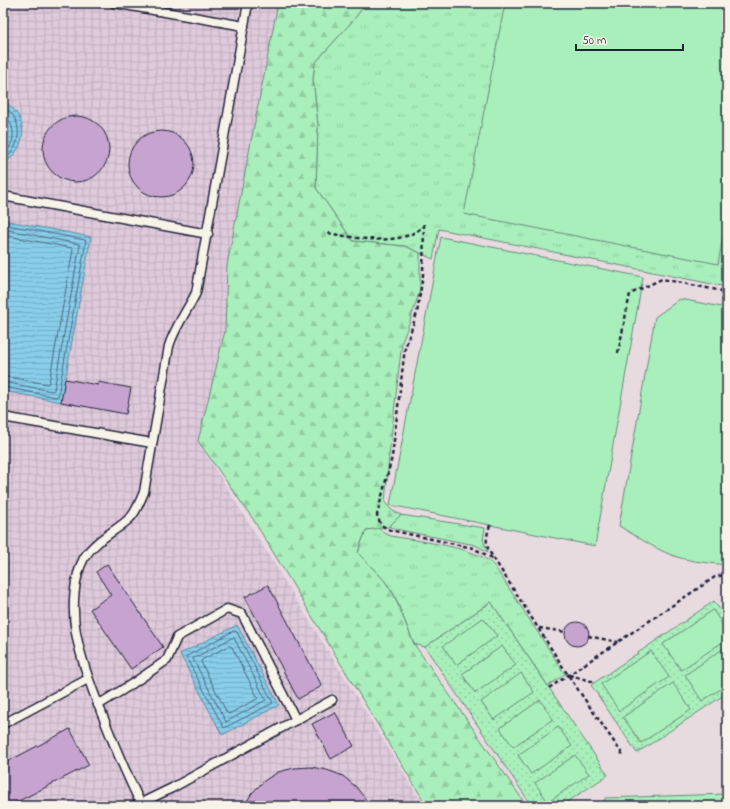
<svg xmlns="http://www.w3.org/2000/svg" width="730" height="809" font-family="'Indie Flower',sans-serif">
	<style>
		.industrial { fill: url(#industrial-grid) }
		.grass { fill: url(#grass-tufts); stroke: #66887b }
		.forest { fill: url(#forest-firs); stroke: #66887b }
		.park { fill: url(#park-dots); stroke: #66887b }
		.pitch { fill: #a9efbb; stroke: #66887b }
		.water { fill: url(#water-rules); stroke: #5f89a3 }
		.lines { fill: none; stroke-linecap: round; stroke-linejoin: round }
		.shore { stroke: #4b6681; stroke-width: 1 }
		.building { fill: #c6a4cf; stroke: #22223b }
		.service-casing { stroke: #22223b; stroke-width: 11 }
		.path { stroke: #22223b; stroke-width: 2.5; stroke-dasharray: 4 3; stroke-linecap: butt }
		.service { stroke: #f7f3e8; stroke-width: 8 }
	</style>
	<defs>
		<pattern id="industrial-grid" width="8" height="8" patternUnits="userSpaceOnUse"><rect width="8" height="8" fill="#decadb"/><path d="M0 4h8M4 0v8" fill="none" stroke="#beadbd"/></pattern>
		<pattern id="grass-tufts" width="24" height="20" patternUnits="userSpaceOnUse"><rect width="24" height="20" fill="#a9efbb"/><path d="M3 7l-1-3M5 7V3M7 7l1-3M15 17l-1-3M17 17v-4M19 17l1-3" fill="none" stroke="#91cda2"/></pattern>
		<pattern id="forest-firs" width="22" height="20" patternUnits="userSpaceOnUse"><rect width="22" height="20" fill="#a9efbb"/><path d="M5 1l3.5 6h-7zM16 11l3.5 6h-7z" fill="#91cda2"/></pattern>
		<pattern id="park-dots" width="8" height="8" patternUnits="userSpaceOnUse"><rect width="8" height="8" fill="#a9efbb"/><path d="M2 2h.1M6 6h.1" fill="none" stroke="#91cda2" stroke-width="1.8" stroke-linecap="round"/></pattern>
		<pattern id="water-rules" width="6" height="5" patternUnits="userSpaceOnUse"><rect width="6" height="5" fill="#88cde9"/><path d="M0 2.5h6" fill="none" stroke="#75b0c9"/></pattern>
	</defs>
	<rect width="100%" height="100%" fill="#e8dbe0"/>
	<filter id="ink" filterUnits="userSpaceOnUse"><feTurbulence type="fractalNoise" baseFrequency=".025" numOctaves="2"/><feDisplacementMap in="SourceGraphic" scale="8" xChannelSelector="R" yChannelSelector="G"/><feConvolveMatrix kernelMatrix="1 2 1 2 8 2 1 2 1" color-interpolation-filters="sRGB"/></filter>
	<g filter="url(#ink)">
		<!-- industrial -->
		<path class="industrial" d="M3,3H278L227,265L225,331L198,441L424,806H3Z"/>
		<!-- grass -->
		<g class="grass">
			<path d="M366,3H727V287L439,229L433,259L405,246L353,241L316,188L318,125L313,79L315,63L355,18Z"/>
			<path d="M401,515L485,528L483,540L488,552L475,545L400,530L388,526Z"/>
			<path d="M379,528L382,532L391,536C417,541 468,546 489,561C493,564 496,569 499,573L565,674L548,686L491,602L425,647L414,644L394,594L384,580L358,553L361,543L366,530Z"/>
		</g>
		<!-- forest -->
		<path class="forest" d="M278,3H366L355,18L315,63L313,79L318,125L316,188L353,241L405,246L420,253V290L410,321L402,342L389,456L385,503L393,511L401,515L388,527L366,530L361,543L358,553L384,580L394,595L414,644L527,806H427L253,519L198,441L225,331L227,265Z"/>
		<!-- park -->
		<g class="park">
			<path d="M714,601L727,620V693L637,753L591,685Z"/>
			<path d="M491,602L608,775L561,806H532L425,647Z"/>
		</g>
		<!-- pitch -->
		<g class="pitch">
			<path d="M505,3H727V215L718,264L464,214Z"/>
			<path d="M441,237L643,277L595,546L390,505Z"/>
			<path d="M680,299L727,308V565C711,563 693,562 677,557C656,550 638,537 619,526L655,317Z"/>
			<path d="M713,610L727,632V639L681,670L663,644Z"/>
			<path d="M483,618L497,636L456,665L443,646Z"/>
			<path d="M502,646L516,665L475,693L462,674Z"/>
			<path d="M727,646V685L702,701L685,675Z"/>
			<path d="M651,651L669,677L619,711L601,684Z"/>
			<path d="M521,673L534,692L494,720L481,702Z"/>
			<path d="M673,683L691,710L641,743L623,717Z"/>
			<path d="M540,700L553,719L513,747L500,728Z"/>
			<path d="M558,727L572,746L531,774L518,755Z"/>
			<path d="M575,755L589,774L548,802L535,783Z"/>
			<path d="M727,794V806H603L605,798Z"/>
		</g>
		<!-- water -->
		<g class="water">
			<path d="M3,101C30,116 28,149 3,164Z"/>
			<path d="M3,220L91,237L61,402L3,391Z"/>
			<path d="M237,625L279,705L222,735L180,654Z"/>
		</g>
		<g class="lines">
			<!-- shore -->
			<g class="shore">
				<path d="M3,106C24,118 23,148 3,160"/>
				<path d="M3,112C15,124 18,143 3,154"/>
				<path d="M3,224L85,240L86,241L58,396L56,397L3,387"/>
				<path d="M3,229L79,244L80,245L54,390L52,391L3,382"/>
				<path d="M3,235L72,248L73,250L49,383L47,384L3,376"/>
				<path d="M234,631L237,632L273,703L224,728L186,657Z"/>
				<path d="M232,638H234L266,700L226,722L193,659Z"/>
				<path d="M229,646L232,647L258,698L257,699L229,714L227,713L201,662L202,660Z"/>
			</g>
		</g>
		<!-- building -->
		<g class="building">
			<circle cx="76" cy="149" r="33"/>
			<circle cx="161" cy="164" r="33"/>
			<path d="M65,379L98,385V382L131,388L126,414L61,402Z"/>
			<path d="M107,564L163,647L131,669L90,609L111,595L96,572Z"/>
			<path d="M268,585L322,686L298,699L245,597Z"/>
			<circle cx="577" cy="634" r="12"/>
			<path d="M335,712L354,746L331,759L312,724Z"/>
			<path d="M70,729L89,765L9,806H3V764Z"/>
			<path d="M311,767L327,770L343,776L356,787L371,806H244L252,793L264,781L278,772L294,768Z"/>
		</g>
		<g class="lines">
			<!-- service casing -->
			<g class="service-casing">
				<g id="service">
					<path d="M114,3L244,26"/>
					<path d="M3,196L208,234"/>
					<path d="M3,417L152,443"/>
					<path d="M98,705L132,684L167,660L177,637L227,609L242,614L296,720"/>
					<path d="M3,724L88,679"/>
					<path d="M135,806L172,788L332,700"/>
					<path d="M142,806C127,776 114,745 102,714C91,687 81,660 76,633C72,609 73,579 84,558C95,540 115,532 130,518C137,511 140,501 144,492L169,346C175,327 187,311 196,293L248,3"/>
				</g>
			</g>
			<!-- path -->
			<g class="path">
				<path d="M424,224L423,275L417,313L405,348L392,457L377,515L381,525L390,530L473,548L494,559"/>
				<path d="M328,233C355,238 403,248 424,225"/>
				<path d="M618,353L630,294L662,279L727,292"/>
				<path d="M490,525C487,535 485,541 489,551L568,675L623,755"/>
				<path d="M539,628L566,632"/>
				<path d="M588,636L618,642"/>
				<path d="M569,675L595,682"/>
				<path d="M549,688L715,577L727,574"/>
			</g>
			<!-- service -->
			<use href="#service" class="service"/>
		</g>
	</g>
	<!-- margin -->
	<rect width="730" height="809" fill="none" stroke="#f7f3e8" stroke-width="16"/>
	<rect x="8" y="8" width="714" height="793" fill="none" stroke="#22223b" stroke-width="1.5" filter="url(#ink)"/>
	<!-- scale -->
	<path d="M576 44v6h107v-6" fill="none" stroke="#22223b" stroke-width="2"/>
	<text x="582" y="44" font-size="12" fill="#22223b" stroke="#f7f3e8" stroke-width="3" paint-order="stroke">50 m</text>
</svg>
